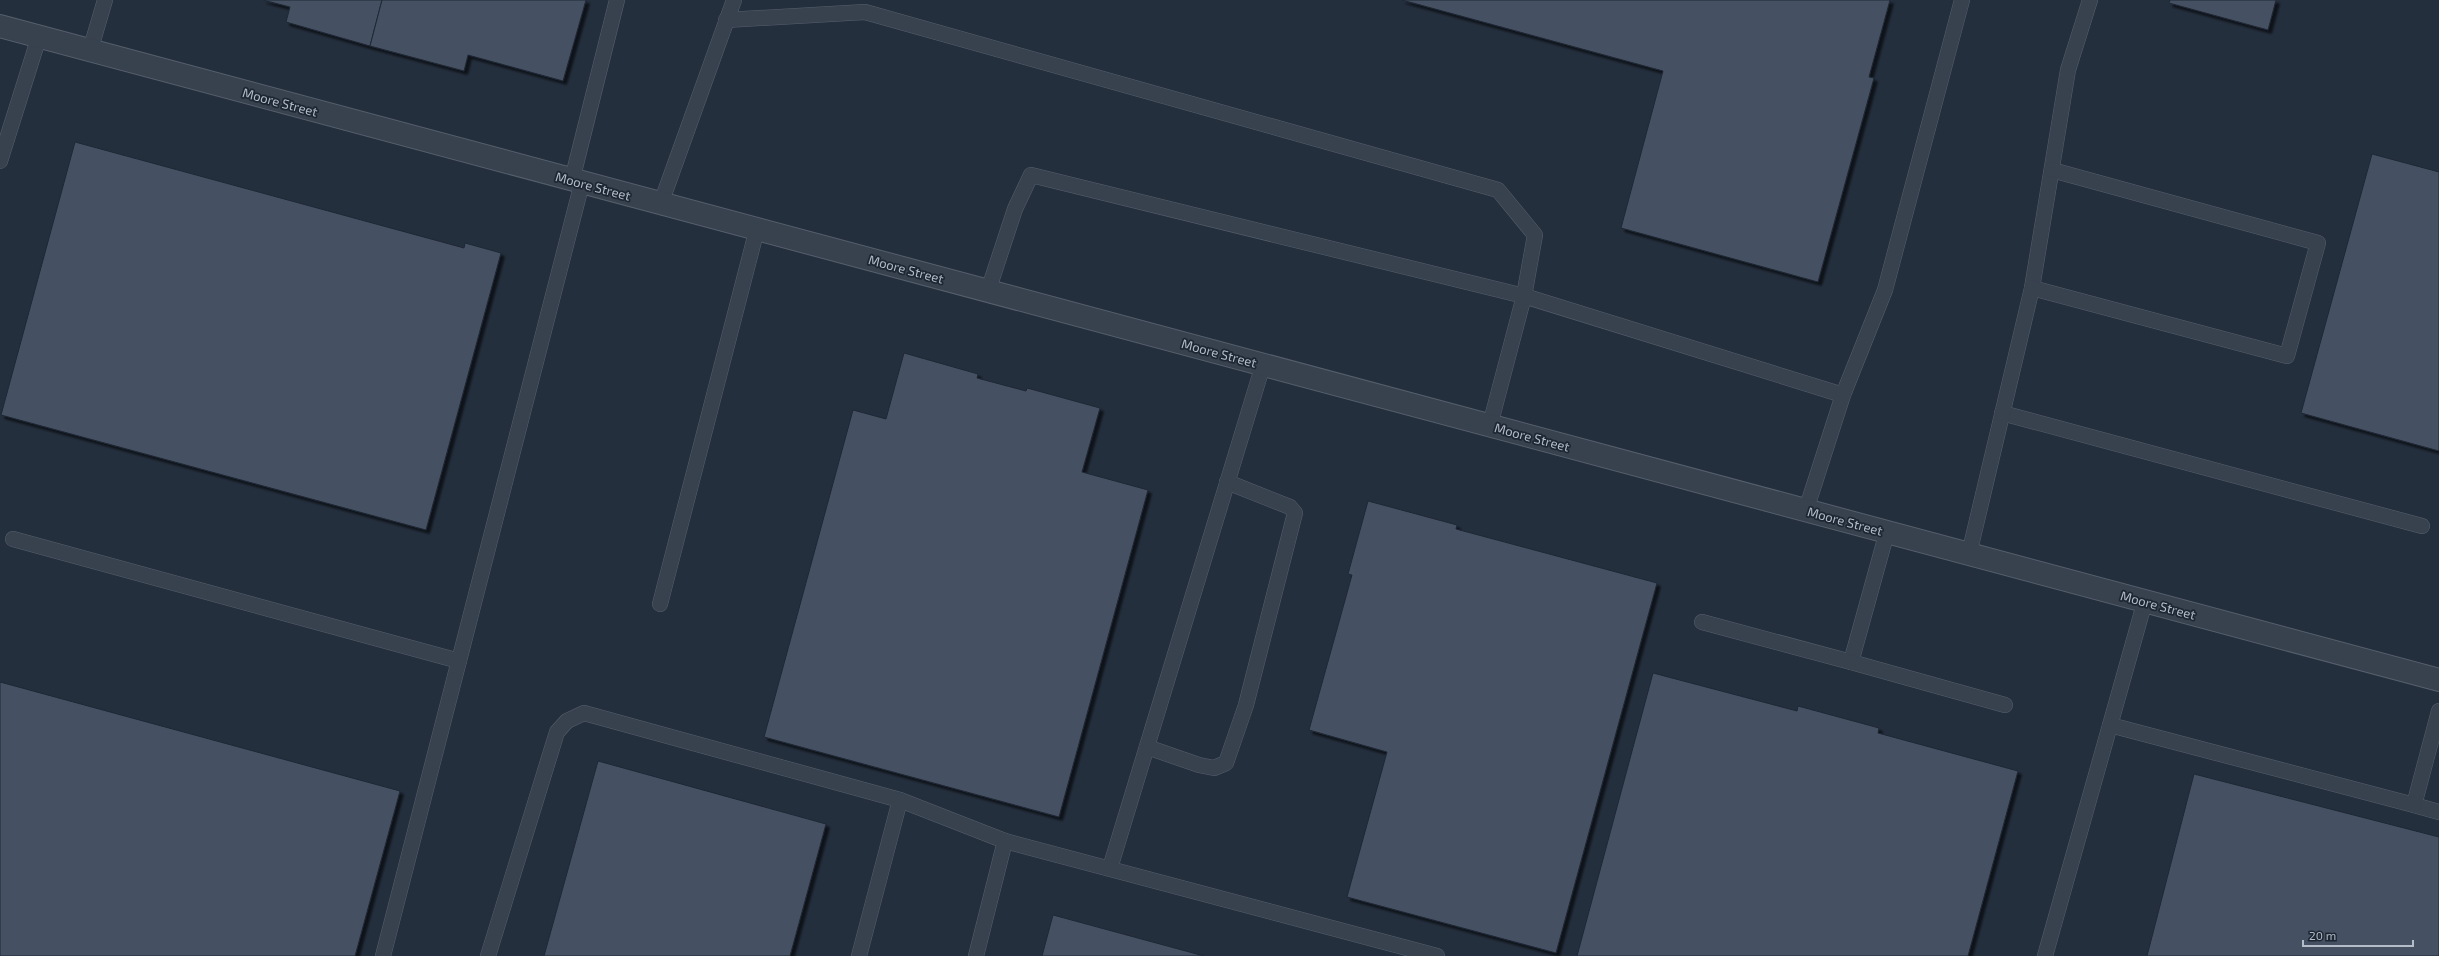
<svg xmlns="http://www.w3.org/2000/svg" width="2439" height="956" font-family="'Exo 2',sans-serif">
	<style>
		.building { fill: #455162; stroke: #1f2835; filter: url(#shadow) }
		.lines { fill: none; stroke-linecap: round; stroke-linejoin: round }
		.service-casing { stroke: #565f6c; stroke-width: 16 }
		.minor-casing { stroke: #565f6c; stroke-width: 24 }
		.service { stroke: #38414e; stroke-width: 15 }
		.minor { stroke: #38414e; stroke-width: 22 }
		.labels { text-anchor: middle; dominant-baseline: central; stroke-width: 3.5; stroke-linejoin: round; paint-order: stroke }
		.street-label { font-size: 13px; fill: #b4bcc9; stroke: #1d2633 }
	</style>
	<defs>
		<filter id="shadow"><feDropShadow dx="3.5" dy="3.5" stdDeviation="1" flood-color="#0009"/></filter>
	</defs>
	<rect width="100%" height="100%" fill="#242f3e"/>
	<!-- building -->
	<g class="building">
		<path d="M263,0H382L370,46L286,22L290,7Z"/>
		<path d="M382,0H586L563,81L468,55L464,71L370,46Z"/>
		<path d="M1402,0H1890L1869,77L1874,78L1818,282L1621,228L1663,71Z"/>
		<path d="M2170,0H2276L2268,30L2169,3Z"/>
		<path d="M75,142L464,248L465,243L501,253L426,530L1,415Z"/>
		<path d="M2372,154L2439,172V451L2301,413Z"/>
		<path d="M904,353L978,374L977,378L1026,391L1027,388L1100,408L1082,472L1148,490L1059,817L764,737L853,410L886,419Z"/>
		<path d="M1368,501L1457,525L1456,529L1657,583L1556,953L1347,897L1387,752L1309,730L1352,575L1348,574Z"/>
		<path d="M1653,673L1797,711L1798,706L1879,728L1878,733L2018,771L1968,956H1577Z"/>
		<path d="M0,682L400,791L355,956H0Z"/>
		<path d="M598,761L826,824L790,956H544Z"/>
		<path d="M2194,774L2439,837V956H2147Z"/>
		<path d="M1053,915L1204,956H1042Z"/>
	</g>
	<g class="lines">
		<!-- service casing -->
		<g class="service-casing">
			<g id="service">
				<path d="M726,20L865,12L1498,190L1535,235L1524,296L1490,425"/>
				<path d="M90,51L105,0"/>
				<path d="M0,161L39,37"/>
				<path d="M572,180L617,0"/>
				<path d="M661,203L734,0"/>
				<path d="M2032,288L2068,70L2090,0"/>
				<path d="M988,291L1015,209L1031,175L1524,296L1843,395"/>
				<path d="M2002,413L2422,526"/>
				<path d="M1806,510L1843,395L1885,290L1962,0"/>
				<path d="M13,539L459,661"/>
				<path d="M1969,554L2032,288L2287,356L2318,243L2052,170"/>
				<path d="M660,604L757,229"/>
				<path d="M1702,622L1851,662L1887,532"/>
				<path d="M1851,662L2005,705"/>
				<path d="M2439,711L2414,805L2439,812"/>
				<path d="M2110,725L2414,805"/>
				<path d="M1147,747L1199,765L1214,768L1226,763L1246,705L1295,513L1290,507L1227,482"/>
				<path d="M1110,868L1263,365"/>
				<path d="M383,956L582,183"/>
				<path d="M488,956L557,732L567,721L584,713L900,800"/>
				<path d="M859,956L900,800L1005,841"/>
				<path d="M976,956L1005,841L1437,956"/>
				<path d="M2045,956L2145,601"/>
			</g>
		</g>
		<!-- minor casing -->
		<g class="minor-casing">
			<path id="minor" d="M0,26L2439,680"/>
		</g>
		<!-- service -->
		<use href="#service" class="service"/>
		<!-- minor -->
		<use href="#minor" class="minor"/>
	</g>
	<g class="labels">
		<!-- street labels -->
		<g class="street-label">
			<text transform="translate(280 102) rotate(15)">Moore Street</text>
			<text transform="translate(593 186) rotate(15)">Moore Street</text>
			<text transform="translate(906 269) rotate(15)">Moore Street</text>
			<text transform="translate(1219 353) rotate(15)">Moore Street</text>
			<text transform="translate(1532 437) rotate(15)">Moore Street</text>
			<text transform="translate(1845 521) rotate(15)">Moore Street</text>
			<text transform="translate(2158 605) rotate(15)">Moore Street</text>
		</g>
	</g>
	<!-- scale -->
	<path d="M2303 940v6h110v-6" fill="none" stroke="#b4bcc9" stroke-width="2"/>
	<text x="2309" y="940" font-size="12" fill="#b4bcc9" stroke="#1d2633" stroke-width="3" paint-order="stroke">20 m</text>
</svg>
